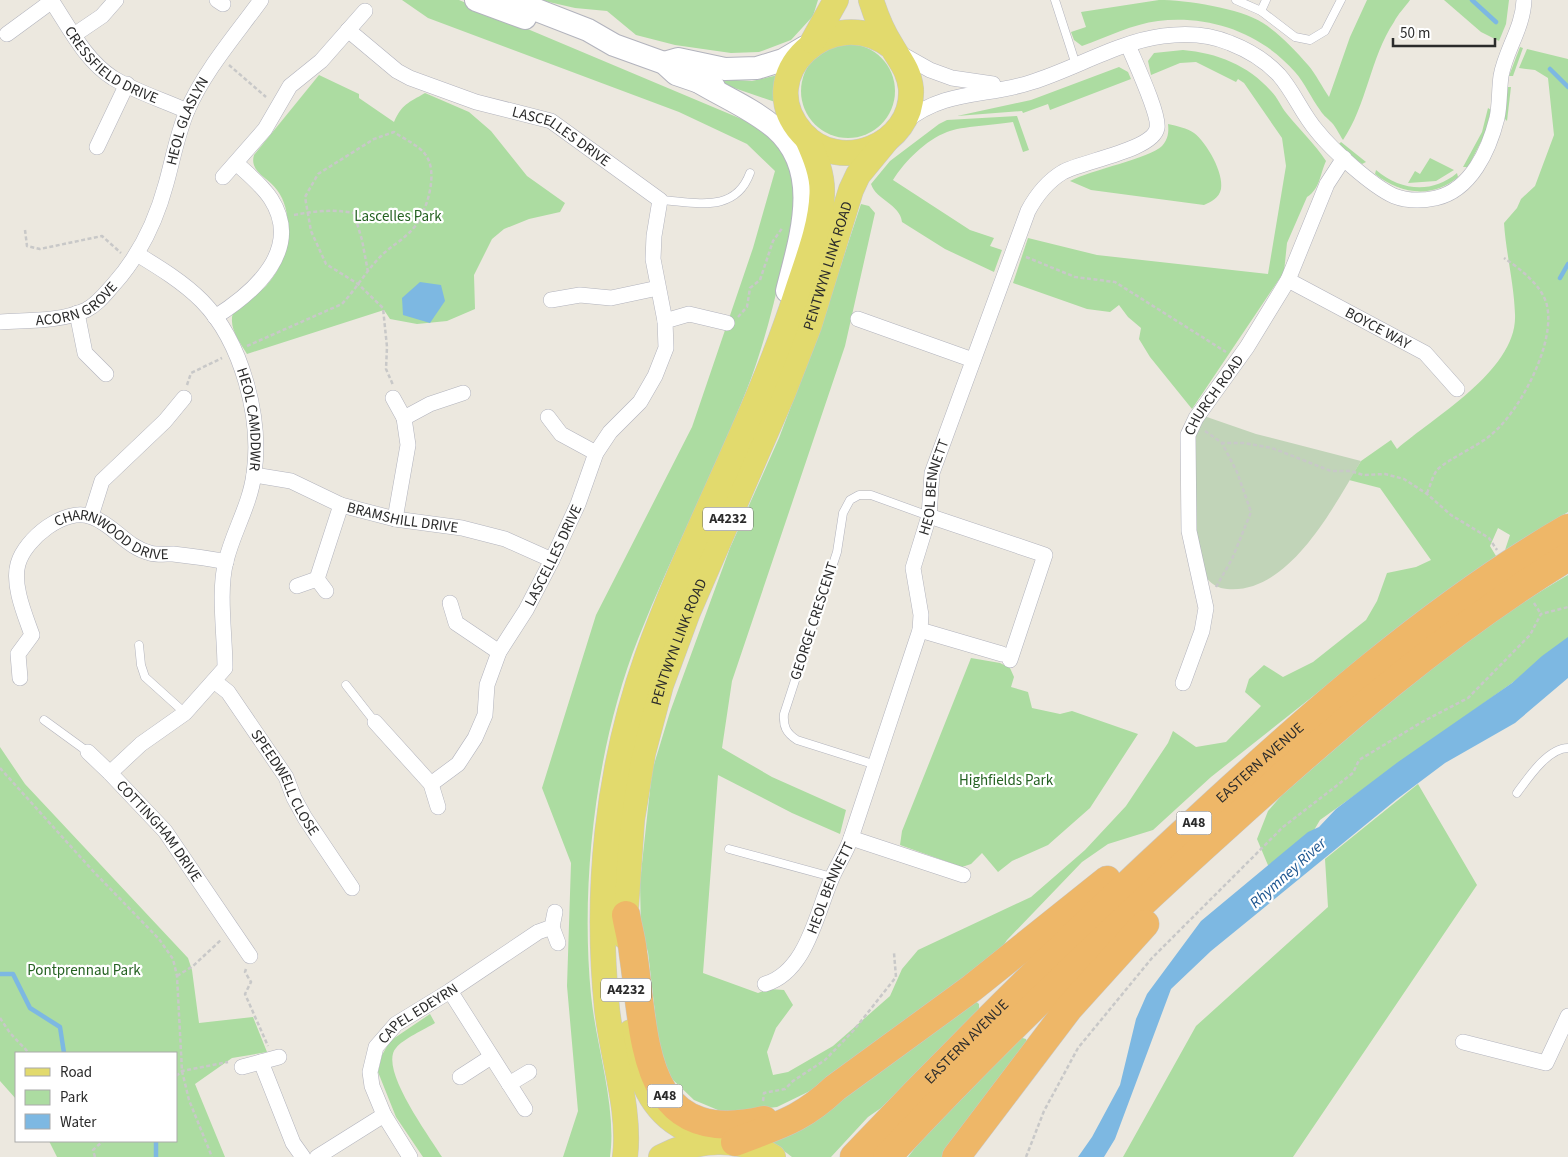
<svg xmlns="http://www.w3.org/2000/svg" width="1568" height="1157" font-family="'Source Sans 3',sans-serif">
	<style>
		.green { fill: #acdca1 }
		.cemetery { fill: #c1d4b8 }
		.water { fill: #7db8e2 }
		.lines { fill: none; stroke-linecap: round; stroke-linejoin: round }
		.stream { stroke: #7db8e2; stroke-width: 4.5 }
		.lane-casing { stroke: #b2b3bd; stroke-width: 9 }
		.street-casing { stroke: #b2b3bd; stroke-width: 16 }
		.secondary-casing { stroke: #b2b3bd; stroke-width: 24 }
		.primary-casing { stroke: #c8c8c8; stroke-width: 26 }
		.highway-casing { stroke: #c8c8c8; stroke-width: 29 }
		.path { stroke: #c8c8c8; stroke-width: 2.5; stroke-dasharray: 4 2.5; stroke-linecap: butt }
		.lane { stroke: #fff; stroke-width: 8 }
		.street { stroke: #fff; stroke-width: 15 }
		.secondary { stroke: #fff; stroke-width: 22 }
		.primary { stroke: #e2da6d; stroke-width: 25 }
		.highway { stroke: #eeb768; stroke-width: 28 }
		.labels { text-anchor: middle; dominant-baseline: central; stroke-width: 4.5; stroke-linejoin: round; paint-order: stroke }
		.shield { fill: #fff; stroke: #6b6b6b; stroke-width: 1 }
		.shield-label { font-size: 14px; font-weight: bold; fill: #2b2b2b }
		.street-label { font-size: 15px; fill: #2b2b2b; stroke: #fff }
		.park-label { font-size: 15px; fill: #256222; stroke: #fff }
		.water-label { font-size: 16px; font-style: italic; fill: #1c558f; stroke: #fff }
	</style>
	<rect width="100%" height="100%" fill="#ece8df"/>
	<!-- green -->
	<g class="green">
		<path d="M402,0H459L751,123C757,126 765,129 770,134C783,147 796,174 797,193C798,213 787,242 783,263C774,305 763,348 747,389C714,474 671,555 638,639C596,745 580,882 591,995C596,1046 617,1107 610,1157H563L578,1111L567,986L571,863L542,788L596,615L692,427L753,248L775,171L747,144L679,112L428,18Z"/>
		<path d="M540,0H818L813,16L791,40L759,52L731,53L675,45L636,35L607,11L575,8Z"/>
		<path d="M1159,0C1186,0 1240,8 1263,23C1280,34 1295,50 1308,65C1316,74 1322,87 1329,97L1350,37L1367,0H1410C1405,7 1398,14 1394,22C1370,58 1367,105 1343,140C1339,134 1335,125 1330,121C1326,117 1323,115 1320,110C1311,98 1305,83 1295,72C1261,33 1210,15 1158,21C1133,24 1107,37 1082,46L1074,40L1071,32L1086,27L1081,12Z"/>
		<path d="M1444,0H1509L1506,24L1499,41L1481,32Z"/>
		<circle cx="848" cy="91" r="47"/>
		<path d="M1520,47L1523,48L1513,76H1509Z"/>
		<path d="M1527,49L1568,59V512L1505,550L1510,535L1498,528L1490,546L1496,556L1417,614L1211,777L1153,830L1108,844L1082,862L1007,940L996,957L814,1089L777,1107L725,1113L694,1100L671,1078L659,1048L648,952L641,931L640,882L652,771L670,712L730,548L779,438L817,338L861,204L869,206L875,213L845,346L732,681L722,748L772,777L846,810L840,834L792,813L718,775L703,973L758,993L769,989L784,990L793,1005L776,1028L767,1052L773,1075L788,1072L833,1046L890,996L902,969L918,950L1031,897L1085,850L1126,806L1168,743L1173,731L1196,747L1226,742L1261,706L1245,692L1249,679L1264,665L1283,677L1313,662L1366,620L1377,601L1387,573L1416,567L1431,560L1380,488L1349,480L1361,461L1391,440L1397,449C1433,417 1518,370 1515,314C1514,284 1506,253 1504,223L1517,208L1521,199L1535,186L1554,135L1548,78L1535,70L1519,68Z"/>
		<path d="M1183,50C1217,53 1248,65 1271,91C1278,98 1281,107 1287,114C1300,130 1315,144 1326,161C1320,174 1320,189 1307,197L1287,243L1284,272L1192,409L1150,357L1139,339L1141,328L1128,317L1119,305L1110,312L1087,309L1013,283L1028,238L1097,255L1268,274L1286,166L1282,138L1244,83L1238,79L1236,82L1196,62L1180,63L1151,75L1148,61L1154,53Z"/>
		<path d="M1119,67L1128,72L1131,79L1050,110L1048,104L1023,113L1022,111L957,116L1031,100Z"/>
		<path d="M319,75L359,94V98L394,122C402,104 408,103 425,93L469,112L491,131L527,176L565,203L560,212L529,219L504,229L492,239L474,275L475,309L447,321L417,324L390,319L384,310L247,354C241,344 231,331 232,319C232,304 257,296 266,286C277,274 283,261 286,245C289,226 289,206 277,190C268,177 249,172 254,155Z"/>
		<path d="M778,75V103L705,78L752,81Z"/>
		<path d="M1508,87H1511L1507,121L1504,118Z"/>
		<path d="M1488,108L1491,110L1485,134L1468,167H1463L1482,132Z"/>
		<path d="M1017,116L1029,150L1023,152L1013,122C995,125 962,126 947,132C926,140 905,161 893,180L970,230L994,238L990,246L1002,250L994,272L945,249L902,222C900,204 876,200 871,184L890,161L939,124L947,120Z"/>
		<path d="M1168,124C1177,126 1187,128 1194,133C1207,143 1224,173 1221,189C1219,198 1211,202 1204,205L1091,190L1070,181C1091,170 1150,158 1162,146C1168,139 1169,133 1168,124Z"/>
		<path d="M1341,142L1366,162L1362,164L1338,145Z"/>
		<path d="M1430,158L1454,170L1436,181L1408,183L1415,171L1420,174Z"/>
		<path d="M1376,170C1401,191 1432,194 1457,173L1458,177C1432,199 1400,194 1375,174Z"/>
		<path d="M1568,575V639L1512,683L1320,820L1310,837L1270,870L1257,839L1268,811L1282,795C1373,716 1463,635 1568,575Z"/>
		<path d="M971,658L1000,663L1010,668L1014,677L1011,687L1028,692L1032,708L1060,714L1072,711L1138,734L1090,808L1048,845L1012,861L998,872L982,853L971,864L962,867L900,845L902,831Z"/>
		<path d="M0,747L25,784L188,958L192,970L199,1023L253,1017L267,1052L232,1058L195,1084L225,1157H57L49,1141H176V1053H16V1099L0,1081Z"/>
		<path d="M1418,784L1477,885L1293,1157H1123L1196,1026L1328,907L1325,859Z"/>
		<path d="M974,1000L979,1004V1011L881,1108L868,1117L831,1157H792L767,1138Z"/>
		<path d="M430,1014L435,1023C425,1029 403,1039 396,1048C378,1068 430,1137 442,1157H423L396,1117L378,1072L382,1055L390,1041Z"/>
		<path d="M1019,1037L1026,1039L1029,1047L948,1157H908L922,1139Z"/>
	</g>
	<!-- cemetery -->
	<path class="cemetery" d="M1204,416L1256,434L1361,461C1334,506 1289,595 1227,589C1194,586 1194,538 1193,513C1193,491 1189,466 1192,444C1193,435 1200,425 1204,416Z"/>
	<!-- water -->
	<g class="water">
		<path d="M420,282L441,285L445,301L430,323L403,315L402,298Z"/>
		<path d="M1568,637V678L1515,723L1445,763L1397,799L1211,951L1171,989L1115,1139L1104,1157H1078L1092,1137L1120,1085L1136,1019L1147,994L1201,921L1308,832L1319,827L1336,809L1398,762L1512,683L1542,656Z"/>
	</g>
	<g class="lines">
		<!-- stream -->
		<g class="stream">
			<path d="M1472,0L1496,22"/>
			<path d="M1550,69L1568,87"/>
			<path d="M1560,278L1568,264"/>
			<path d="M0,974H13L30,1008L60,1027L64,1053"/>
			<path d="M156,1157V1141"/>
		</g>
		<!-- lane casing -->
		<g class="lane-casing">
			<g id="lane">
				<path d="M1055,0L1076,65"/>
				<path d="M1236,0L1261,11L1295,37L1310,40L1325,31L1341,0"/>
				<path d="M1261,11L1266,0"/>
				<path d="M660,200C696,202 735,214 750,173"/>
				<path d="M139,645L141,665L145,677L185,713"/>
				<path d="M346,685L375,722"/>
				<path d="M44,720L88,752"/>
				<path d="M876,765L797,740C786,733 783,726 784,714L837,552L843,513L850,500L859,495H871L929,516"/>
				<path d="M1517,793C1528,778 1548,748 1568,748"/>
				<path d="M729,849L832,877"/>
			</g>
		</g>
		<!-- street casing -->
		<g class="street-casing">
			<g id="street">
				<path id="s1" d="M51,0C69,27 85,60 113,78C136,92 163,100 187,111"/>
				<path d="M217,0L223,4"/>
				<path id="s2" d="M348,30L397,71L410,78L476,102L551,121L660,200L654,236L653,259L665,321"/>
				<path d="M7,34L52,1"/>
				<path d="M74,35L102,16L116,0"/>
				<path d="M898,52L930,70L952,78L993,84"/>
				<path d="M905,122C945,89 988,97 1032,82C1076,68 1118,42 1163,36C1185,33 1209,34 1230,43C1248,50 1266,61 1279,75C1294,92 1302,114 1317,131C1332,150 1372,186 1394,196C1407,201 1422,201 1436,198C1471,190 1489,150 1497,118C1500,105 1499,90 1501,76C1506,49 1523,28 1524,0"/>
				<path d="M97,147L127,84"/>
				<path d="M223,177L265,129L290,86L321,61L365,11"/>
				<path id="s3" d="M137,254C160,268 183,282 202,301C242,342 262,418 254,474C250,505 233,532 226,561C218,591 225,636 225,668L185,713L141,744L110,773L165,831L250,956"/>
				<path id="s4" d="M1288,280L1425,353L1457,389"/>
				<path d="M551,300L580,295L611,298L658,288"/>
				<path d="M77,313L85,353L106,374"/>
				<path d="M215,317C255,292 303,249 271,199C262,185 248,174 236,163"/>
				<path d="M858,319L973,360"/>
				<path id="s5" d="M0,322C28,320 60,322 86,310C98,304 105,294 114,284C139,256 156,221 166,184C173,159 177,135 187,111C205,70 235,36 261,0"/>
				<path d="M393,398L404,418L408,445L395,519"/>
				<path d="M548,417L561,434L596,453"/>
				<path d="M404,418L430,404L463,393"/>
				<path id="s6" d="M254,475L291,481L341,505L395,519L462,528L505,539L552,560"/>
				<path d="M91,516L102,481L165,421L184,398"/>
				<path d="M929,516L1045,555L1010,660"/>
				<path d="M317,579L341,505"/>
				<path d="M297,586L317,579L326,591"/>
				<path d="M450,603L456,623L499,652"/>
				<path d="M920,630L1002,654"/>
				<path id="s7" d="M20,678L18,654L32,635C25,615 12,585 18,564C25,539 65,506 92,517C114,525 126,547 150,553C157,555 165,554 173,554C191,556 208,558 226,562"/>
				<path id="s8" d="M214,681L228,692L286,777L294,798L305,818L352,888"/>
				<path id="s9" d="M1183,683L1202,631L1206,608L1189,531L1188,435L1196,418L1247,347L1288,280L1327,184L1344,158"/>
				<path d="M375,722L431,784L438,807"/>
				<path d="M88,752L110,773"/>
				<path id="s10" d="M431,784L458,764L475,738L485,715L487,685L499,652L526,610L552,560L578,504L596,453L610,432L640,402L655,376L666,348L665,321L689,314L727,323"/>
				<path d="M851,838L963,875"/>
				<path d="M552,927L558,943"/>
				<path id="s11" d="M765,984C806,972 816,915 831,880C837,865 846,853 851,838L920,630L921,615L913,568L929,516L932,473L1028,211C1036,196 1048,181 1063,172C1083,161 1153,150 1157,128C1160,115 1134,60 1128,45"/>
				<path d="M450,991L525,1109"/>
				<path d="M1463,1042L1546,1063L1568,1016"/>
				<path d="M261,1062L293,1143L303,1157"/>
				<path d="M242,1067L279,1057"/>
				<path d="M460,1077L491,1057"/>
				<path d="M509,1084L529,1072"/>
				<path d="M317,1157L384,1115"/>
				<path id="s12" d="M410,1157L384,1115L372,1086L370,1072L376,1047L396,1024L450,991L538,932L552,927L555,912"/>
			</g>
		</g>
		<!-- secondary casing -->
		<g class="secondary-casing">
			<g id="secondary">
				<path d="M476,0L525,18"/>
				<path d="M511,0L588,30L614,45L664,63L676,74L714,87"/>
				<path d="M664,63L678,59L725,69L757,68L783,60L805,47"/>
				<path d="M699,82C724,97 753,109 775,128C824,171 800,238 787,291"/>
			</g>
		</g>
		<!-- primary casing -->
		<g class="primary-casing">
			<g id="primary">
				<path d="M871,0C876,16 882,31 891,45C900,61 909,70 911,89C914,146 839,175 802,133C750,75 833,0 892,47"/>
				<path d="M813,41L836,0"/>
				<path id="s13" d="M624,936L632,820L643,753L661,685L688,612L783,393L809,326L851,190L858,175L886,141"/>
				<path d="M631,1032C638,1069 645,1104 679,1125C690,1131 702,1135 713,1142"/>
				<path d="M625,1157C631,1111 612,1056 607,1009C595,891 607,770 647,657C691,533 757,418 797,292C807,261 821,227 822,194C823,175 815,156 807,138"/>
				<path d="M661,1157C696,1139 739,1135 773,1157"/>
			</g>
		</g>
		<!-- highway casing -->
		<g class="highway-casing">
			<g id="highway">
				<path d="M626,915C628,927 632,940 633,953C646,1037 639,1149 764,1120"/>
				<path d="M735,1142C778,1125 800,1121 835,1088L972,988L1107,880"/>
				<path id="s14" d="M854,1157C962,1043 1073,934 1188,828C1304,720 1431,607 1568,528"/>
				<path d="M887,1157C996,1040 1112,929 1231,822C1337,726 1446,632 1568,557"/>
				<path d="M956,1157L1069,1008L1145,924"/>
			</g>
		</g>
		<!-- path -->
		<g class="path">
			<path d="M229,65L266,97"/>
			<path d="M294,215C314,211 333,209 354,213L362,240L368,272"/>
			<path d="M25,230L27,246L40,249L102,236L121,253"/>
			<path d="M1026,257L1075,277L1115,282L1226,352"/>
			<path d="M738,317L747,307L750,288L760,280L773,241L783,227"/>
			<path d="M247,346L342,304C355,290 365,273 378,259C388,248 400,242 410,232C426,217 440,172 425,154C418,145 404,139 394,132L374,139L318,174L305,197L311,231L326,264L358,284L383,308L387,347L386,369L393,385"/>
			<path d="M187,385L191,373L222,358"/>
			<path d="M1205,431L1222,443H1244L1272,448L1331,471H1351L1363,475L1385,474L1404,479L1427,494L1451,515L1489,538L1497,550"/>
			<path d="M1427,493C1430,487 1433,474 1438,469C1450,458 1477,447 1492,434C1521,410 1558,339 1546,302C1540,284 1519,268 1504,258"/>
			<path d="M1216,587L1232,559L1251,512L1237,472L1222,443"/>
			<path d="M1534,603L1541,614"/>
			<path d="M0,768L93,871L159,939L173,959L177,976L182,1071L189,1100L212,1157"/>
			<path d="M246,969L245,972L251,982L245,994L268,1046"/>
			<path d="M177,976L193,966L222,939"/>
			<path d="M0,1018L10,1033L29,1053"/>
			<path d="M176,1076L182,1071L228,1062"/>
			<path d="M763,1101L764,1093L785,1089L793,1081L825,1060L854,1030L896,977L894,953"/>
			<path d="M95,1157L93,1150L103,1141"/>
			<path d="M1026,1157L1044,1111L1078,1048L1152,958L1283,827L1353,773L1359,760L1422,722L1468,698L1530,635L1541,614L1568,607"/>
		</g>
		<!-- lane -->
		<use href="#lane" class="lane"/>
		<!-- street -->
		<use href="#street" class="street"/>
		<!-- secondary -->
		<use href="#secondary" class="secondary"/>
		<!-- primary -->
		<use href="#primary" class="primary"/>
		<!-- highway -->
		<use href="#highway" class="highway"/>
	</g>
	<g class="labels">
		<!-- shield labels -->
		<g class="shield">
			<rect x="703" y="507.5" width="50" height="23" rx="4"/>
			<rect x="1176.5" y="811.5" width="35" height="23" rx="4"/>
			<rect x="601" y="978.5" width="50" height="23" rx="4"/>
			<rect x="647.5" y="1084.5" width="35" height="23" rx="4"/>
		</g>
		<g class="shield-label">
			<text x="728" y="519">A4232</text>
			<text x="1194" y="823">A48</text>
			<text x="626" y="990">A4232</text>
			<text x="665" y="1096">A48</text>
		</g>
		<!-- street labels -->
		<g class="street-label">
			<text stroke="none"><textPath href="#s1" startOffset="91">CRESSFIELD DRIVE</textPath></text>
			<text stroke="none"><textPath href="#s5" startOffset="306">HEOL GLASLYN</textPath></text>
			<text stroke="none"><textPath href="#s2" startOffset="242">LASCELLES DRIVE</textPath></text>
			<text stroke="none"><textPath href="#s13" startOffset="706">PENTWYN LINK ROAD</textPath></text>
			<text stroke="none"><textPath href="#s5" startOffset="81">ACORN GROVE</textPath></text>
			<text stroke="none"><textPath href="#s4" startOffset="102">BOYCE WAY</textPath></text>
			<text stroke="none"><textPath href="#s9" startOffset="301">CHURCH ROAD</textPath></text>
			<text stroke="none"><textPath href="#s3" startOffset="211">HEOL CAMDDWR</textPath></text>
			<text stroke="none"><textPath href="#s11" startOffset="540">HEOL BENNETT</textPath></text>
			<text stroke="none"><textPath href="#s6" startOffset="156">BRAMSHILL DRIVE</textPath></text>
			<text stroke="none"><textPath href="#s7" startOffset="241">CHARNWOOD DRIVE</textPath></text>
			<text stroke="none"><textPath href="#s10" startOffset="266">LASCELLES DRIVE</textPath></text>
			<text transform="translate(814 621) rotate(-72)">GEORGE CRESCENT</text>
			<text stroke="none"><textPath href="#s13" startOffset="301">PENTWYN LINK ROAD</textPath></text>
			<text stroke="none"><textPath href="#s14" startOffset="566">EASTERN AVENUE</textPath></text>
			<text stroke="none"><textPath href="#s8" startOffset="125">SPEEDWELL CLOSE</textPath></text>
			<text stroke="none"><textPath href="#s3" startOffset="698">COTTINGHAM DRIVE</textPath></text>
			<text stroke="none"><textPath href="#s11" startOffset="120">HEOL BENNETT</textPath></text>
			<text stroke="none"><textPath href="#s12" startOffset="175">CAPEL EDEYRN</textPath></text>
			<text stroke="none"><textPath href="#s14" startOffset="161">EASTERN AVENUE</textPath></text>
		</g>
		<!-- park labels -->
		<g class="park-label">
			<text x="398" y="216">Lascelles Park</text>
			<text x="1006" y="780">Highfields Park</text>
			<text x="84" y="970">Pontprennau Park</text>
		</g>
		<!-- water labels -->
		<g class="water-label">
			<text transform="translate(1288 873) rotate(-42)">Rhymney River</text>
		</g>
	</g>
	<!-- legend -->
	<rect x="15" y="1052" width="162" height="90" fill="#ffffff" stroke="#aaaaaa"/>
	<rect x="25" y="1068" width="25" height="8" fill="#e2da6d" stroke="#aaaaaa"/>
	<text x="60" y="1077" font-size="15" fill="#2b2b2b">Road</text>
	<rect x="25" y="1090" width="25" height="15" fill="#acdca1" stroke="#aaaaaa"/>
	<text x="60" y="1102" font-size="15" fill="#2b2b2b">Park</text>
	<rect x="25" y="1114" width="25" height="15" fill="#7db8e2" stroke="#aaaaaa"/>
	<text x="60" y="1127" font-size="15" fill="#2b2b2b">Water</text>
	<!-- scale -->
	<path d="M1393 38v8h102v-8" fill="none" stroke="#2b2b2b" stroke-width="2.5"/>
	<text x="1400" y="38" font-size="15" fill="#2b2b2b" stroke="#ffffff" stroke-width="4" paint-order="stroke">50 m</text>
</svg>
